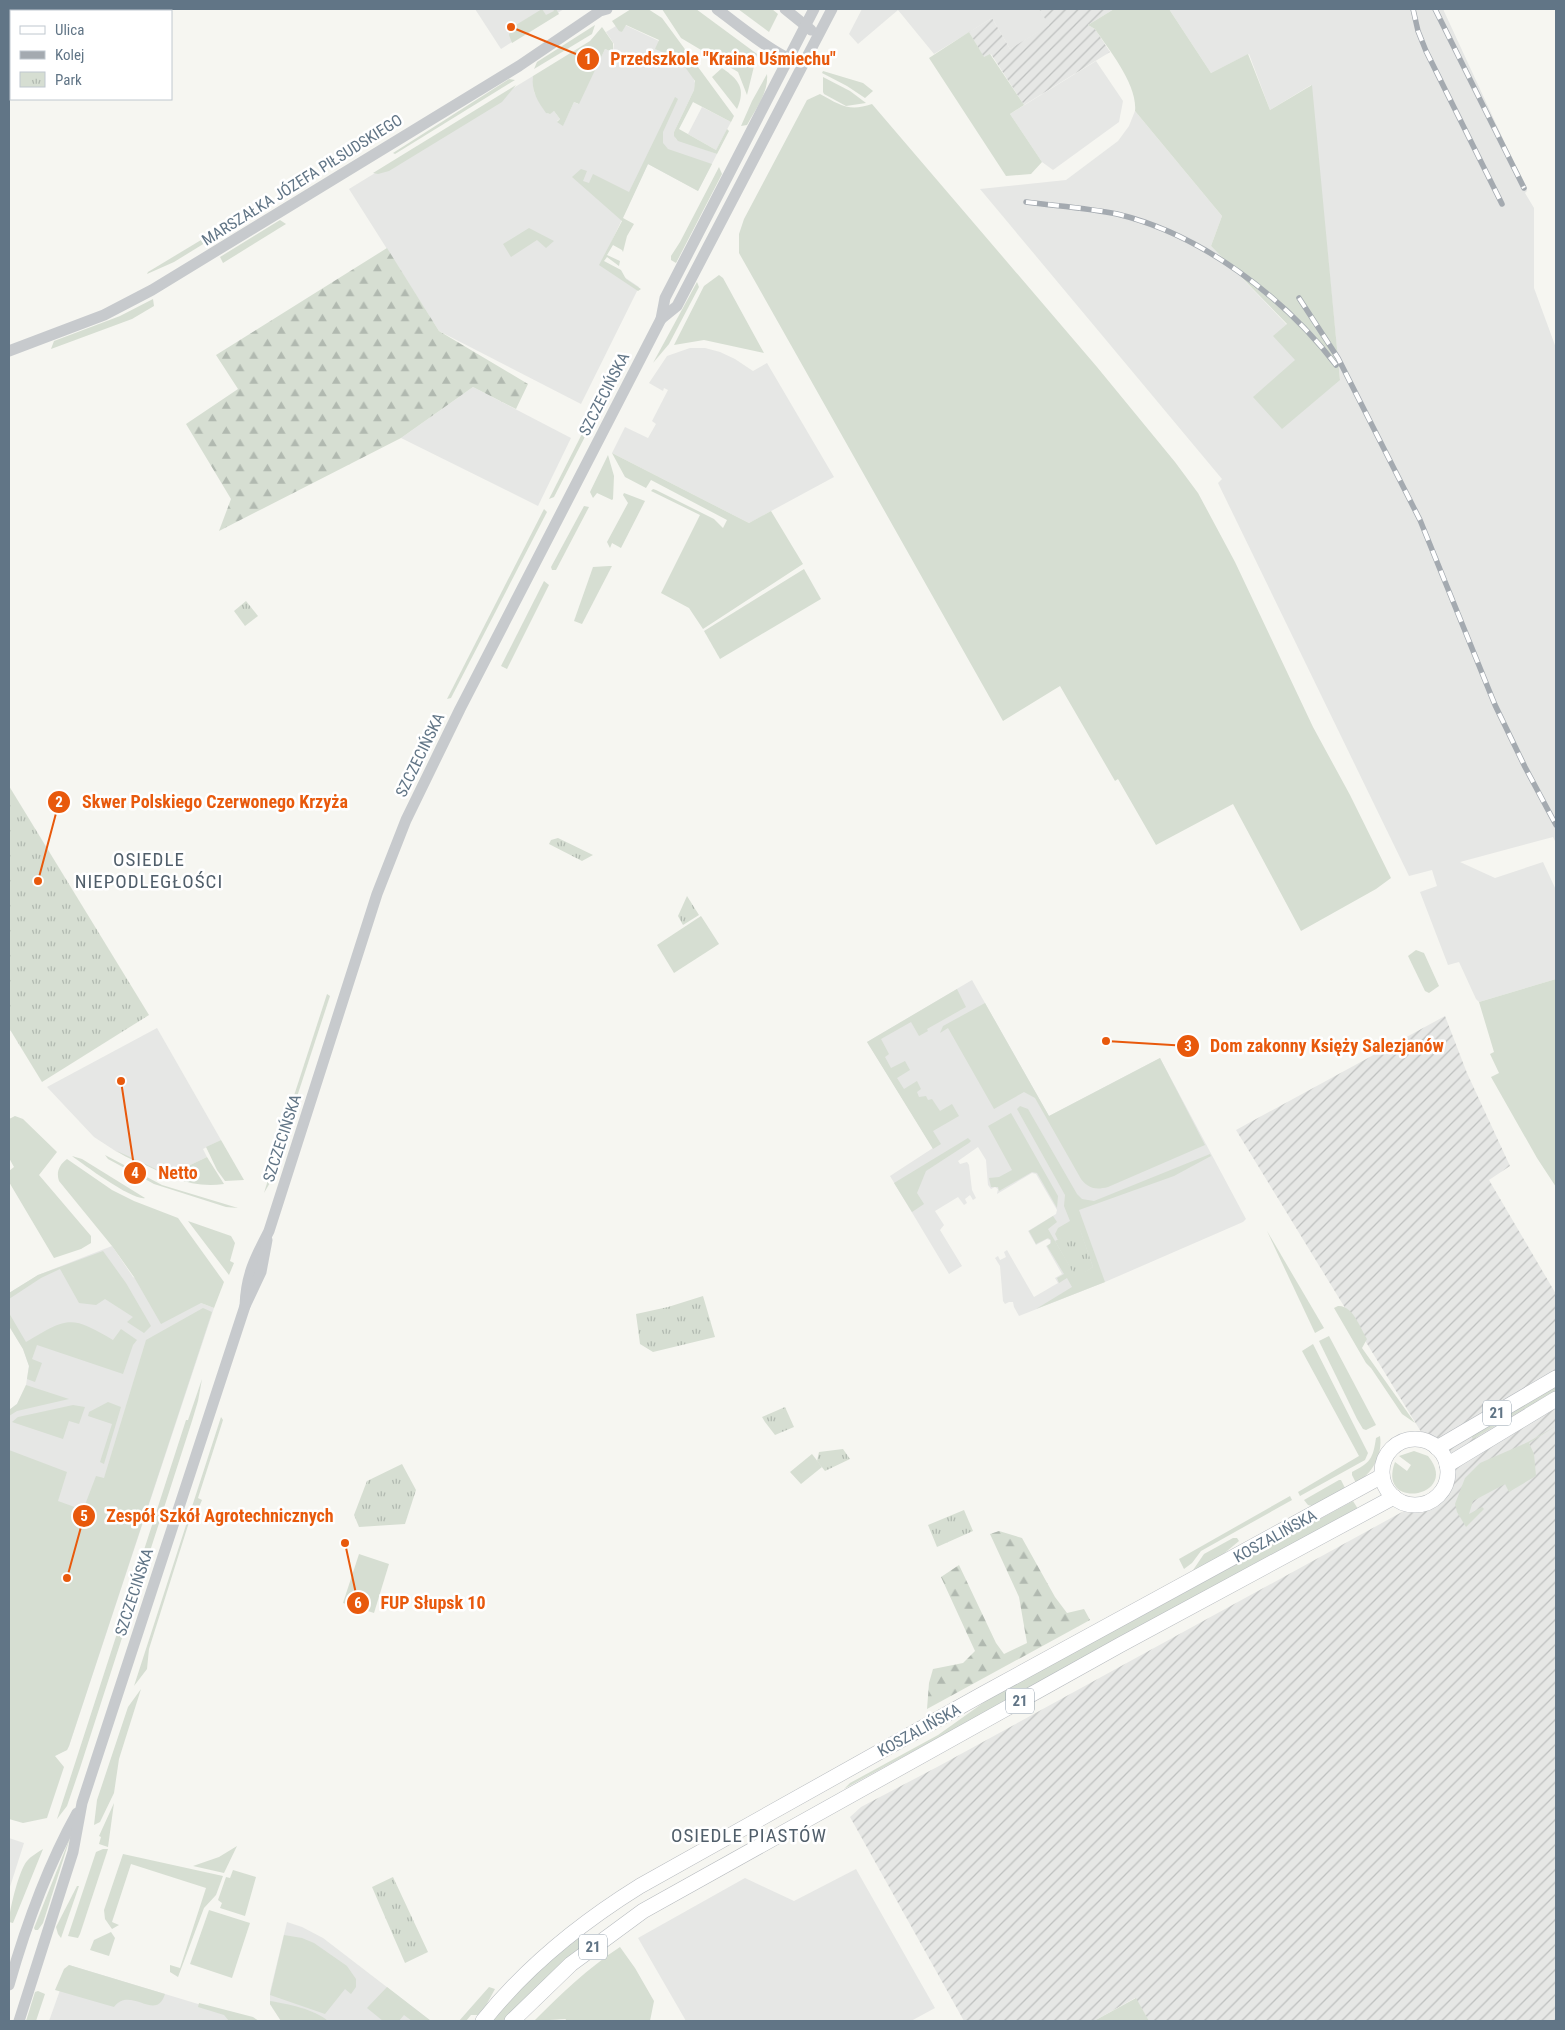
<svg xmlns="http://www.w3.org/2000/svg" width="1565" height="2030" font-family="'Roboto Condensed',sans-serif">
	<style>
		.built { fill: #e6e7e5 }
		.industrial { fill: url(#industrial-furrows) }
		.green { fill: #d6ded2 }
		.forest { fill: url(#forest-firs) }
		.park { fill: url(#park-tufts) }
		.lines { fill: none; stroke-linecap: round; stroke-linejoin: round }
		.major-casing { stroke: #b7bbbf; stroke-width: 16 }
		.minor { stroke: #c7cacd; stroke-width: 11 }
		.major { stroke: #fff; stroke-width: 15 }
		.rail-casing { stroke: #a4aab0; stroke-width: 5.5 }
		.rail { stroke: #fff; stroke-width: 4; stroke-dasharray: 11; stroke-linecap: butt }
		.labels { text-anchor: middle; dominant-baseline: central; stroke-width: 5; stroke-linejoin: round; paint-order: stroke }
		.shield { fill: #fff; stroke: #909eaa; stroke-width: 1 }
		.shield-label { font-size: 15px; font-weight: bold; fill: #617586 }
		.street-label { font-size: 16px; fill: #617586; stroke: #fff }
		.quarter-label { font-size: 19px; letter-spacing: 1px; fill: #505e6a; stroke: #fff }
		.leader { fill: none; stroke: #e8590c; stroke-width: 2 }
		.callout-dot { fill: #e8590c; stroke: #fff; stroke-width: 2 }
		.mark-label { font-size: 15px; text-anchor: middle; font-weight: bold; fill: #fff }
		.callout-label { font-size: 18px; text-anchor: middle; font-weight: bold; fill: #e8590c; stroke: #fff; stroke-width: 5; stroke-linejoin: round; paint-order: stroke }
	</style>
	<defs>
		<pattern id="industrial-furrows" width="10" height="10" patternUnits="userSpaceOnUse" patternTransform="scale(1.25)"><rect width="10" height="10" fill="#e6e7e5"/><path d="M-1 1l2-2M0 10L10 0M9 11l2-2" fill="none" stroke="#bec0bf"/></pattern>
		<pattern id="forest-firs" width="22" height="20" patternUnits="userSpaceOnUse" patternTransform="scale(1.25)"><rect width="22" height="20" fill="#d6ded2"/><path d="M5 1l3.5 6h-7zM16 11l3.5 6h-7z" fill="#b1b9b0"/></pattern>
		<pattern id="park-tufts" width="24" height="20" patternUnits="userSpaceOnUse" patternTransform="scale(1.25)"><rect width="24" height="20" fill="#d6ded2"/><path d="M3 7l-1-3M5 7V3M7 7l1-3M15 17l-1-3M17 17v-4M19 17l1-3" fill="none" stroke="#b1b9b0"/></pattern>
	</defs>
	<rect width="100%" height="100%" fill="#f6f6f1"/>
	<!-- built -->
	<g class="built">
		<path d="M475,9H564L501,49Z"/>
		<path d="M862,9H1039L1050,25L1010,49L992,18L934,54L898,10L858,44L849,34Z"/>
		<path d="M1169,9H1443L1527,191L1525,193L1534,208V288L1556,348V843L1553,837L1460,862L1495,878L1543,862L1556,890V979L1479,1002L1476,999L1459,962L1448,965L1420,892L1437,886L1432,870L1409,876L1218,483L1222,479L980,189L1066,180L1118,141L1129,126L1135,111L1222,216L1211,246L1340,380L1311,85L1270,110L1249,54L1211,73Z"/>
		<path d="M625,25L659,41L656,49L680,60L693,77L695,83L694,90L674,132L676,139L717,154L698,191L648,164L602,262L639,287L581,404L439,331L349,189L533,76L534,92L543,108L548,114L554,111L560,119L557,121L563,125L574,102L578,104L605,49L613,52L614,44L606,32L616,26L622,32Z"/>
		<path d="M1096,61L1123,101L1119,122L1053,170L1042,162L1010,114Z"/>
		<path d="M702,107L731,122L716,150L688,134Z"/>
		<path d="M690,348H705L720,352L735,359L753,371L767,363L834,477L749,523L612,453L625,427L648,438L656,424L652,421L668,390L664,388L663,391L649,383L667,356Z"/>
		<path d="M473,387L571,438L538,506L401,438Z"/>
		<path d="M972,980L1049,1116L1160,1058L1246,1219L1243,1222L1105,1282L1019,1316L1014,1307L1013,1302H1009L1005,1304L1003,1301L1000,1266L995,1258L998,1256L1000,1260L1006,1257L1004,1252L1007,1250L1034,1297L1058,1283L1055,1278L1062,1274L1046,1246L1050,1244V1240L1047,1239L1036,1245L1028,1231L1056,1214L1057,1210L1036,1174L1032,1173L997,1194L998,1189L995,1187L991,1189L988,1185L986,1160L978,1147L958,1161L960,1164L967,1162L969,1165L972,1190L976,1198L973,1200L970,1195L965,1199L967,1203L964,1205L958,1197L935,1211L944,1225L940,1230L962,1266L949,1274L890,1176L933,1148L867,1042Z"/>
		<path d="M157,1028L221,1140L203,1149L207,1157L169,1175L117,1152L94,1137L47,1087Z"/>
		<path d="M112,1246L133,1277L214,1308L69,1746L67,1750L46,1760L9,1772V1410L17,1404L26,1385L29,1366L23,1349L9,1326V1293L38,1275Z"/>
		<path d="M9,1838L24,1843L9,1890Z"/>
		<path d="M856,1869L935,2008L911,2021H686L638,1938L745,1878L794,1901Z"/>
		<path d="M287,1922L302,1927L323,1938L431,2021H281L270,2004V1992Z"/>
		<path d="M69,1965L228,2013L233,2021H49Z"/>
	</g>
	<!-- industrial -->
	<g class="industrial">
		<path d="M1039,9H1114L1088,25L1095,29L1110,52L1024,105L991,54L984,58L969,32L992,18L1010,49L1049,25Z"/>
		<path d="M1445,1016L1467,1073L1510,1166L1489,1180L1556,1294V2021H1149L1135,1998L1094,2021H964L850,1817L861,1807L939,1766L1453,1484L1236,1130Z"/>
	</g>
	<!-- green -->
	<g class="green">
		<path d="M542,9L546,15L554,11L553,9H556L559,14L512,43L509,35L511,28Z"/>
		<path d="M631,9H648L662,18L734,116L731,122L693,102L679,129L716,150L727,129L729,131L717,154L678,141L674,136V132L694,90L695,81L680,60L655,49L659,40L626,25L622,32L619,31L612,21Z"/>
		<path d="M662,9H696L757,54L747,95L738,72L681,38Z"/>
		<path d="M738,9H772L778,14L769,32Z"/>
		<path d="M1114,9H1169L1211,73L1248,54L1270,110L1312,85L1340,380L1282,429L1253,397L1295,360L1273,336L1287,324L1211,246L1222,216L1135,111C1138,85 1109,50 1095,29L1088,25Z"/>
		<path d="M595,25L592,34L534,69L537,62Z"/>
		<path d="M602,27L613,43V52L605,49L579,104L574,102L563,126L557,122L560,119L554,111L550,114L546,113C538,102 531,91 533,76L590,41Z"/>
		<path d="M969,32L984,57L990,54L1024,105L1010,114L1042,162L1031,174L1006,176L929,58Z"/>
		<path d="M722,68C739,80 746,88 737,109L712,77Z"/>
		<path d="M823,71L863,83L873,91L865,98L847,86L822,73Z"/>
		<path d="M767,74C769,92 755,110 747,125L741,126L752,101Z"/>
		<path d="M823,77L850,91L866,103L846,106L824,94L823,92Z"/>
		<path d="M509,79L515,80L395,154L393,153Z"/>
		<path d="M516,85L502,102L389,171L378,174L373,173Z"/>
		<path d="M820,94C840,105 849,112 872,104L1097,367L1175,462L1198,493L1235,562L1313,727L1350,795L1391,878L1376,889L1301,931L1233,804L1156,845L1118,779L1115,781L1060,686L1003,721L739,253V234L744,219L807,100Z"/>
		<path d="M675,97L678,99L663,132V143L668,149L712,164L698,191L648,164L623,218L634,224L627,236L623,252L622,250L613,245L607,255L620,261L619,266L607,257L604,261L621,270L626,279L641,289L638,291L599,265L622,221L572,177L581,169L587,171L583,181L589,183L593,174L629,192Z"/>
		<path d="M719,167L722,174L676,263L671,260V256L680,242Z"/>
		<path d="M280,220L286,224L223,263L220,257Z"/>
		<path d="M529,228L554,241L546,248L537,240L511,257L503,244Z"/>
		<path d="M211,234L213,238L174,262L147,274L148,272Z"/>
		<path d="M719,275L723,278L764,353L704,340L674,345L704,286Z"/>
		<path d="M697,282L699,287L669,344L653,363Z"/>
		<path d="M153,299L154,306L132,319L51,349L54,341L120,316Z"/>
		<path d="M590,418L593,421L554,497L549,499Z"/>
		<path d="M612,453L749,523L771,511L803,564L703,629L689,608L661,593L700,515L651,491L653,489L656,490L714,519L723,528L727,520L651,480L646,488L625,477Z"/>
		<path d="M608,455L614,476L613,499L612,500L597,493L593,498L590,492Z"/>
		<path d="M624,493L645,501L621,548L612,543L610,548L607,542L628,503L623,495Z"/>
		<path d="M584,506L589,507L556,570H552L551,567Z"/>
		<path d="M544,509L547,512L451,698L447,699Z"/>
		<path d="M609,566H612L582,624L574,621L593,567Z"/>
		<path d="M804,569L821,599L720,659L704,631Z"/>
		<path d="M544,581L549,585L507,669L501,666Z"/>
		<path d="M701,916L719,944L674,973L657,945Z"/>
		<path d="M1416,950L1424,953L1439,986L1429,993L1425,991L1408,956Z"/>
		<path d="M1556,979V1187L1537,1158L1491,1077L1499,1073L1490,1054L1494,1052L1479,1002Z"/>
		<path d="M957,989L966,1007L927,1029L928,1031L919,1036L911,1022L881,1039L889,1054L885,1057L891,1068L905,1061L910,1070L897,1078L904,1089L917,1081L921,1089L917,1092L919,1097L926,1096L928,1100L932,1099L940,1111L952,1104L959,1116L933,1131L941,1144L933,1149L867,1042Z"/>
		<path d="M327,994L330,996L292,1112L289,1111Z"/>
		<path d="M985,1003L1049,1116L1160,1058L1205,1145L1108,1187C1096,1190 1089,1189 1081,1179L1035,1098L1024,1092L994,1109L948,1028L940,1033L943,1026Z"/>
		<path d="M1020,1106L1028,1109L1077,1194L1082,1199L1094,1201L1210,1154L1211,1156L1174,1176L1079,1210L1105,1282L1036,1309L1072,1287L1067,1278L1059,1283L1057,1278L1064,1274L1047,1246L1051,1243V1240L1048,1238L1036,1244L1029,1231L1053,1216L1057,1222L1048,1229L1076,1277L1093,1267L1080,1230L1058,1240L1055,1234L1058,1228L1070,1221L1064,1206L1065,1195L1017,1109Z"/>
		<path d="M1011,1113L1058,1196L1057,1208L1037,1173L1032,1172L999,1191L998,1187H991L989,1178L999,1177L1012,1170L988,1126Z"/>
		<path d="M15,1116L23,1119L57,1152L39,1175L91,1236V1243L81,1249L54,1258L9,1182V1171L14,1167L9,1158V1119Z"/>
		<path d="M287,1117L290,1119L271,1181L264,1193Z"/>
		<path d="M968,1138L971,1141L969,1143L926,1171L917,1193L924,1204L912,1212L894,1183Z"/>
		<path d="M221,1140L244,1180L225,1181L217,1170L206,1147Z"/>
		<path d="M117,1151L169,1175L207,1157L224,1184C193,1189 168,1176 141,1163C133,1160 123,1156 117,1151Z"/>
		<path d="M105,1155L162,1185L238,1208L226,1207L154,1184L108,1159Z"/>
		<path d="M72,1156L82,1159L145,1198C133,1201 84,1165 72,1156Z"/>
		<path d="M67,1159L112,1190L134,1201L178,1218L224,1282L214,1308L201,1303L161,1324L134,1277L112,1246L59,1181C56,1172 59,1165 67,1159Z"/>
		<path d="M188,1221L231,1236L235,1243L230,1261L234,1263L229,1275Z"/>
		<path d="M1267,1231L1324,1328L1315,1333Z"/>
		<path d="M103,1251L126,1283L151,1326L144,1333L127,1322L133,1317L105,1299L96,1305L79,1303L60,1269L41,1278L9,1299V1293L38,1275Z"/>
		<path d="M1338,1306C1353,1305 1360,1328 1367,1339L1362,1348L1415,1423L1402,1414L1371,1368L1366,1363L1334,1308Z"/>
		<path d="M203,1308L212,1312L69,1746L67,1750L55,1756L64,1767L47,1818L23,1823L9,1819V1450L67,1472L58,1501L83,1510L96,1476L104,1478L146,1340Z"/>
		<path d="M9,1313L26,1342C68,1317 71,1315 113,1340L121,1329L137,1340L133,1345L123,1374L37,1345L32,1359L42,1363L35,1382L27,1379L29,1366L23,1349L9,1326Z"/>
		<path d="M1329,1336L1376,1425L1366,1430L1363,1429L1357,1419L1319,1341Z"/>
		<path d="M1313,1344L1368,1453L1365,1460L1300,1496L1298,1492L1359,1456L1302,1351Z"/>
		<path d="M202,1379L198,1401L192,1421L80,1768L67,1806L57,1819L186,1420H188Z"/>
		<path d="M26,1385L69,1399L17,1411L9,1416V1410L17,1404Z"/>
		<path d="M1556,1385V1390L1473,1439L1471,1436Z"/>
		<path d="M108,1402L121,1407L104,1464L100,1462L112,1424L88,1416L89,1412Z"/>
		<path d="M73,1405L85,1407L79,1424L69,1421L63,1439L12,1422L18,1417Z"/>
		<path d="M221,1417L223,1420L198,1498L202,1500L199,1507L190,1519L149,1649L147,1669L134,1686Z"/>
		<path d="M1556,1426L1529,1443L1534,1454L1536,1476L1509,1492L1505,1484L1473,1501L1469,1514L1482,1507L1484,1509L1466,1527L1457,1512L1455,1504L1465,1478L1480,1463L1528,1442Z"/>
		<path d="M1380,1436C1383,1455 1372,1474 1356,1483L1352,1475V1472C1370,1463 1373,1459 1376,1438Z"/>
		<path d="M1414,1451L1428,1456C1462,1497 1376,1512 1395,1462L1407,1471L1411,1465L1399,1456Z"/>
		<path d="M812,1454L822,1467L801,1484L790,1472Z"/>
		<path d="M1339,1480H1341L1345,1488L1312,1506L1308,1505L1304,1500Z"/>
		<path d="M1290,1496L1292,1500L1201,1551L1192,1563L1184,1569L1179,1559Z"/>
		<path d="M1353,1501L1358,1509L844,1789L850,1783L938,1735L990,1698Z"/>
		<path d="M1233,1538H1237L1239,1541L1221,1556L1191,1573L1204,1554Z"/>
		<path d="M359,1554L389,1564L374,1613L343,1603Z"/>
		<path d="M141,1689L119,1759L114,1793L100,1822L94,1825L97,1800L128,1707Z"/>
		<path d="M114,1803L108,1847L99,1844L101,1837L99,1836Z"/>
		<path d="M71,1835L43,1923L38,1930H35L34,1928Z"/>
		<path d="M237,1846L224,1873L193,1866L219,1857Z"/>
		<path d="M43,1849L13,1923L9,1922C9,1911 19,1870 27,1861C31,1856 37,1853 43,1849Z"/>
		<path d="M103,1849H108L80,1934L78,1938L68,1936L96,1852Z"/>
		<path d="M123,1854L223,1876L216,1895L204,1908L178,1977L170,1972V1965L180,1968L206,1888L131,1864L112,1922L119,1925L112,1929L105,1919L104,1910Z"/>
		<path d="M233,1870L256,1877L245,1916L220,1908L222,1903L218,1900L226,1877L230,1878Z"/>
		<path d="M77,1886H79L61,1938L58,1934L56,1927Z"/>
		<path d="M209,1910L250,1923L232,1978L190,1964Z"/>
		<path d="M111,1932L115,1938L109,1956L90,1950L94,1940Z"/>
		<path d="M284,1935L302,1938L314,1943L347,1966L356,1979V1987L351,1994L345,1989L325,2014L270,1995Z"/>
		<path d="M580,1936L586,1944L504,2021H493C517,1988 549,1962 580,1936Z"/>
		<path d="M620,1947L635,1968L654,2001L650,2021H565L566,2019L534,2021C561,1994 588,1968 620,1947Z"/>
		<path d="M69,1965L165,1994C156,2023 131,1985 114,2007L55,1990L64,1969Z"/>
		<path d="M387,1987L431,2021H412L404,2015L399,2021H383L367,2008Z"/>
		<path d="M489,1987L495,1989L484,2009L478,2015H471L466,2021H459Z"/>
		<path d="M38,1991L45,1994L36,2021H26L35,1992Z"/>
		<path d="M1136,1998L1149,2021H1094Z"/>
		<path d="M270,2001C288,2004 314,2009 328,2021H281L270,2004Z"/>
		<path d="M199,2003L253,2017L259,2021H229L224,2015L198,2007Z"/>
	</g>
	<!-- forest -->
	<g class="forest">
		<path d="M387,248L439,331L528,384L516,409L473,387L401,438L219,531L231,499L186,424L238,389L216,355Z"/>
		<path d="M999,1531L1022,1538L1055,1597L1067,1613L1084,1609L1090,1620L927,1709L929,1683L933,1669L963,1663L975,1651L941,1577L959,1565L996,1643L1004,1654L1027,1643L1019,1597L990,1534Z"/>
	</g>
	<!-- park -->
	<g class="park">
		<path d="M246,601L258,616L245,626L234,611Z"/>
		<path d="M9,786L149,1015L42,1082L9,1028Z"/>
		<path d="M558,838L593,855L582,861L549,844L551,840Z"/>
		<path d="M687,896L699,915L683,925L678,916Z"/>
		<path d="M1080,1229L1093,1267L1076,1278L1055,1241Z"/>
		<path d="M703,1296L715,1337L653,1352L640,1344L636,1314L668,1307Z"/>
		<path d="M785,1407L794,1427L775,1435L765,1422L762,1417Z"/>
		<path d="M843,1449L850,1459L825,1471L817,1461L819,1452Z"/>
		<path d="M402,1464L416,1490L405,1524L359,1527L354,1515L367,1481Z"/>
		<path d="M964,1510L973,1531L937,1547L928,1525Z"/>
		<path d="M393,1877L428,1952L405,1963L372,1887Z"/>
	</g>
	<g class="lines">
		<!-- major casing -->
		<g class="major-casing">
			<g id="major">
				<circle cx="1415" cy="1472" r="33"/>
				<path d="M1437,1448L1556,1378"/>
				<path d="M1447,1465L1556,1399"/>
				<path d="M483,2021C526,1967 582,1922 640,1886L981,1695L1382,1476"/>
				<path d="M512,2021L571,1964L643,1911L1120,1645L1394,1497"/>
			</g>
		</g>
		<!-- minor -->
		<g class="minor">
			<path d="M717,9C733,21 777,57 794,60"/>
			<path d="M785,9L811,30"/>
			<path d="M661,319L677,306L832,9"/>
			<path d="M9,351L104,315L152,290L519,66L600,11L607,9"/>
			<path d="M245,1306C246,1275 255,1258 269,1231L377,894L406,820L460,709L661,319L665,298L814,9"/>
			<path d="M9,1985C26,1925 47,1867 77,1813"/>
			<path d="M19,2021L73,1852L82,1803L245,1306L261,1272L267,1240"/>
		</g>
		<!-- major -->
		<use href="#major" class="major"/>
		<!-- rail casing -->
		<g class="rail-casing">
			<g id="rail">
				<path d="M1413,9L1418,31L1426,51L1502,204"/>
				<path d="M1435,9L1524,188"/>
				<path d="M1026,202C1057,206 1088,208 1117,214C1201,234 1284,297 1336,365"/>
				<path d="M1299,298L1338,358L1420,520L1495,705L1525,767L1556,825"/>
			</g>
		</g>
		<!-- rail -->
		<use href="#rail" class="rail"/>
	</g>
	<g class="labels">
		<!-- shield labels -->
		<g class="shield">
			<rect x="1483" y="1400.5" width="28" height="25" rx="4"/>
			<rect x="1006" y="1688.5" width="28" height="25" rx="4"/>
			<rect x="579" y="1934.5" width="28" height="25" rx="4"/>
		</g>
		<g class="shield-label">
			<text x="1497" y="1413">21</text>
			<text x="1020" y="1701">21</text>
			<text x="593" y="1947">21</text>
		</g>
		<!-- street labels -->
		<g class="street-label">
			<text transform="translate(302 180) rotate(-32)">MARSZAŁKA JÓZEFA PIŁSUDSKIEGO</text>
			<text transform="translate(604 394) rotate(-63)">SZCZECIŃSKA</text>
			<text transform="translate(420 755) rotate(-64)">SZCZECIŃSKA</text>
			<text transform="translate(282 1138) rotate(-72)">SZCZECIŃSKA</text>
			<text transform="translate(1275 1536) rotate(-29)">KOSZALIŃSKA</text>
			<text transform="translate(134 1592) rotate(-72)">SZCZECIŃSKA</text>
			<text transform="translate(919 1730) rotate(-29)">KOSZALIŃSKA</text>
		</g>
		<!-- quarter labels -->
		<g class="quarter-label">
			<text x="149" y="859">OSIEDLE<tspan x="149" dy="22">NIEPODLEGŁOŚCI</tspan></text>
			<text x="749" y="1835">OSIEDLE PIASTÓW</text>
		</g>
	</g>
	<!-- callouts -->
	<path class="leader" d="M511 27L588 59M38 881L59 802M1106 1041L1188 1046M121 1081L135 1173M67 1578L84 1516M345 1543L358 1603"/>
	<g class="callout-dot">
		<circle cx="511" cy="27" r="5"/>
		<circle cx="38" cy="881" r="5"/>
		<circle cx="1106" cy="1041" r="5"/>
		<circle cx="121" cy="1081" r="5"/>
		<circle cx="67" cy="1578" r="5"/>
		<circle cx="345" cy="1543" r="5"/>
		<circle cx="588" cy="59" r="12"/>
		<circle cx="59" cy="802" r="12"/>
		<circle cx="1188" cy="1046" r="12"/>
		<circle cx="135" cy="1173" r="12"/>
		<circle cx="84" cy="1516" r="12"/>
		<circle cx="358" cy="1603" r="12"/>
	</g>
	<g class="mark-label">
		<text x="588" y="64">1</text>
		<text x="59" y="807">2</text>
		<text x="1188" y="1051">3</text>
		<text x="135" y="1178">4</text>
		<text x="84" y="1521">5</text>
		<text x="358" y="1608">6</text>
	</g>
	<g class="callout-label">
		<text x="723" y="65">Przedszkole "Kraina Uśmiechu"</text>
		<text x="215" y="808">Skwer Polskiego Czerwonego Krzyża</text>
		<text x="1327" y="1052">Dom zakonny Księży Salezjanów</text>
		<text x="178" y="1179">Netto</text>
		<text x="220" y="1522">Zespół Szkół Agrotechnicznych</text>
		<text x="433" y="1609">FUP Słupsk 10</text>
	</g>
	<!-- border -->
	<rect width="1565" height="2030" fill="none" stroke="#617586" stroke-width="20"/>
	<!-- legend -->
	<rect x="10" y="10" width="162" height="90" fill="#ffffff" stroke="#c0c8cf"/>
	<rect x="20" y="26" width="25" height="8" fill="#ffffff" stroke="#c0c8cf"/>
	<text x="55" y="35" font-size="15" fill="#617586">Ulica</text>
	<rect x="20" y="51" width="25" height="8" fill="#a4aab0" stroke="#c0c8cf"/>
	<text x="55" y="60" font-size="15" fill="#617586">Kolej</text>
	<rect x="20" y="72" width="25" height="15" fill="url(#park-tufts)" stroke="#c0c8cf"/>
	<text x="55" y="85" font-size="15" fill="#617586">Park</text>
</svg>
